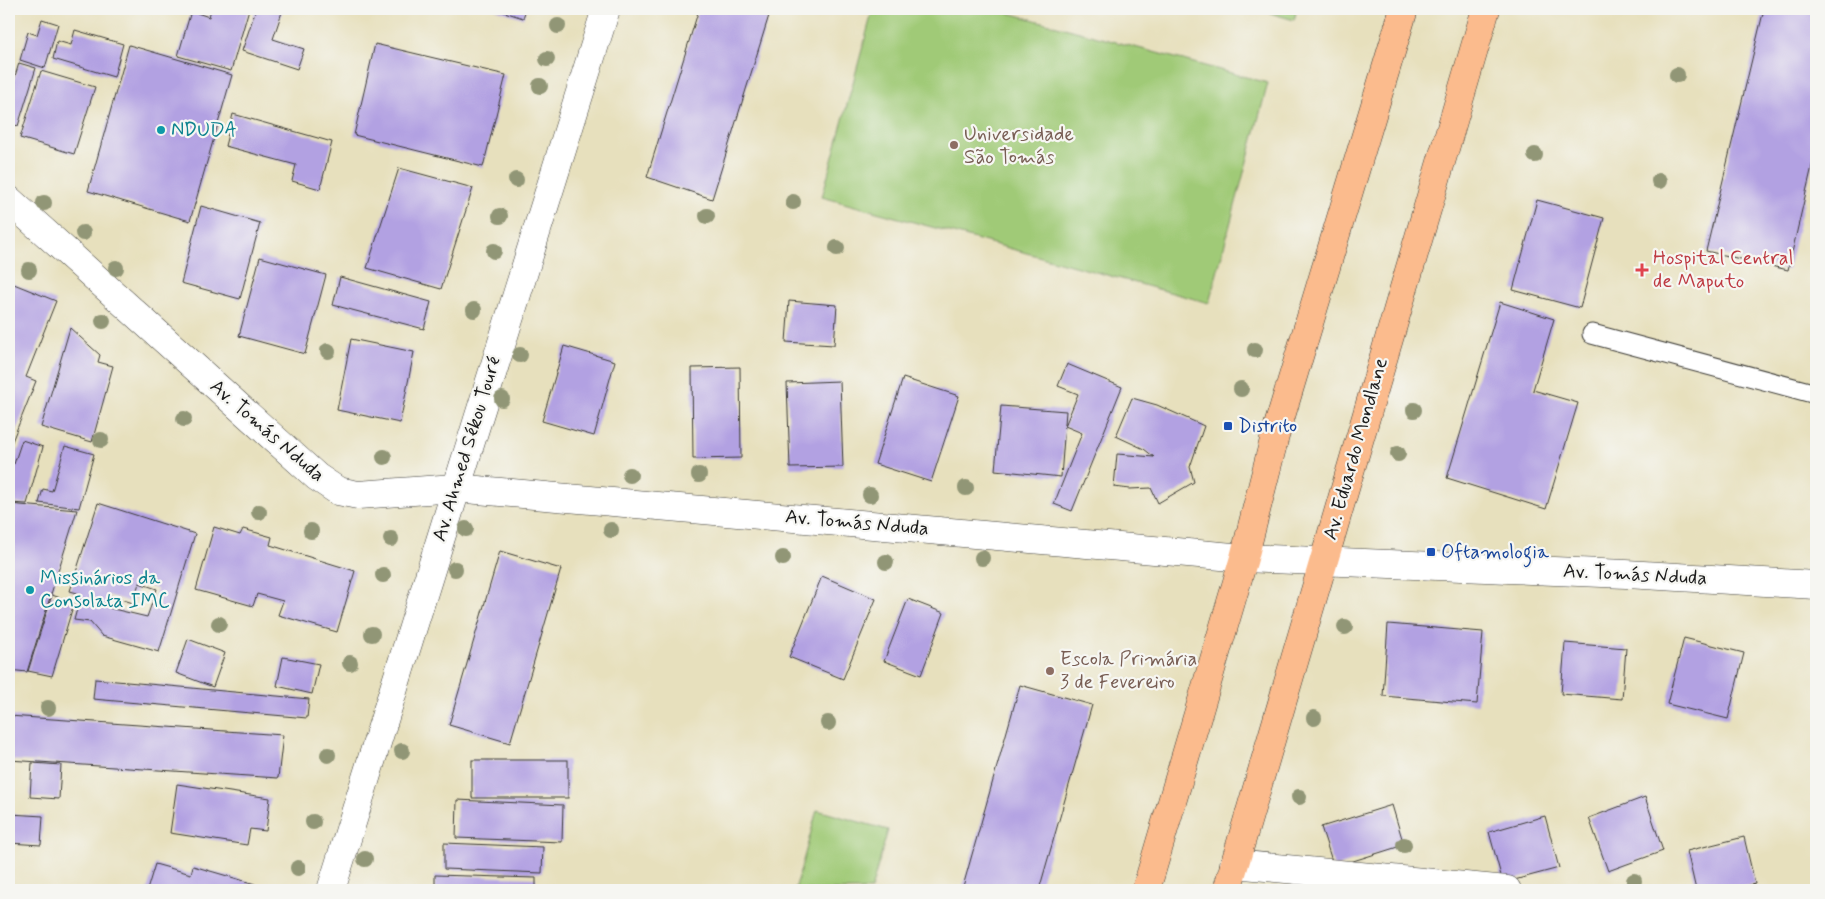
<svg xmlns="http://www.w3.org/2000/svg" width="1825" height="899" font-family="Mynerve,sans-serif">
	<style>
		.green { fill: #a0ca77; stroke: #5e734a }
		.building { fill: #b2a1e2; fill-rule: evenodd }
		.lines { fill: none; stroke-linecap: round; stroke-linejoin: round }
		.lane-casing { stroke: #3a3934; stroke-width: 21 }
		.street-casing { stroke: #3a3934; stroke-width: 29 }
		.primary-casing { stroke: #3a3934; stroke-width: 29 }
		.lane { stroke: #fff; stroke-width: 19 }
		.street { stroke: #fff; stroke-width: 28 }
		.primary { stroke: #fbbb8d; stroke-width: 28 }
		.tree { fill: #919676 }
		.culture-dot { fill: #0f9aa8; stroke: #f6f6f2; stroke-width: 2 }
		.education-dot { fill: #8d6e63; stroke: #f6f6f2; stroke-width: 2 }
		.health-dot { fill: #e0444e; stroke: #f6f6f2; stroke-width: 2 }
		.transit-dot { fill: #1a4fb4; stroke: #f6f6f2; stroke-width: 2 }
		.labels { text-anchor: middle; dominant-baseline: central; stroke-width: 4.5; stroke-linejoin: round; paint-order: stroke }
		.culture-label { font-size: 20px; fill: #0d838f; stroke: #f6f6f2; text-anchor: start }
		.education-label { font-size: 20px; fill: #785e54; stroke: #f6f6f2; text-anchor: start }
		.health-label { font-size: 20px; fill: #be3a42; stroke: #f6f6f2; text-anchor: start }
		.transit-label { font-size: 20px; fill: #164399; stroke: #f6f6f2; text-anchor: start }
		.street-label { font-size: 20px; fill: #1c1c1c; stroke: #f6f6f2 }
	</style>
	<rect width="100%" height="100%" fill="#f6f6f2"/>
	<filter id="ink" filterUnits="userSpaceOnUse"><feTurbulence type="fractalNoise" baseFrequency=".02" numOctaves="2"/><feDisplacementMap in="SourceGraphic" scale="10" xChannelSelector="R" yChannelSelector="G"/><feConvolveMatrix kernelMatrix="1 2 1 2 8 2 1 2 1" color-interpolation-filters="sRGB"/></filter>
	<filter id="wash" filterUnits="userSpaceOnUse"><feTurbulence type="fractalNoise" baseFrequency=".0096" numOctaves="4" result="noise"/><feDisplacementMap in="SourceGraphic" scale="20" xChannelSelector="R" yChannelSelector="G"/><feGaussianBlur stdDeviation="1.12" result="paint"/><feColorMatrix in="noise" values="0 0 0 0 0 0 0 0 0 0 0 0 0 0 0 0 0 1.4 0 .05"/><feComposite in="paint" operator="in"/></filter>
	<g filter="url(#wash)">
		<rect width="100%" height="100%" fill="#e7e0bd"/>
		<!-- green -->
		<g class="green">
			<path d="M873,9H994L1268,83L1209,303L822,197Z"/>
			<path d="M1256,9H1297L1294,20Z"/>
			<path d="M817,810L888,830L871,890H795Z"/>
		</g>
		<g id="blocks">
			<!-- building -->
			<g class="building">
				<path d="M211,9H249L231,71L178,56L191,11L209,17Z"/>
				<path d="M256,9H283L273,39L304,49L297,69L242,51Z"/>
				<path d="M495,9H526L523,18Z"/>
				<path d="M699,9H771L712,199L647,177Z"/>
				<path d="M1764,9H1816V149L1788,270L1706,251Z"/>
				<path d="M42,19L58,24L45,68L20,60L28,32L37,35Z"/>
				<path d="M75,30L123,44L114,77L53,59L57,41L71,45Z"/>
				<path d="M375,44L506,75L483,167L354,135Z"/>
				<path d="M129,45L232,75L190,221L88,191Z"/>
				<path d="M19,63L36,68L18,126L9,123V96Z"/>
				<path d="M41,71L95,87L74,154L20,138Z"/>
				<path d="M233,114L332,142L320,189L292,181L296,165L225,146Z"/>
				<path d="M399,168L473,188L441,289L367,268Z"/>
				<path d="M1537,200L1604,218L1580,308L1513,290Z"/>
				<path d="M201,206L260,223L240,299L181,283Z"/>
				<path d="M260,257L326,275L305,354L239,336Z"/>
				<path d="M340,277L431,302L424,329L333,305Z"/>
				<path d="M9,282L56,301L26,377L36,381L11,444L9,443Z"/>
				<path d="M789,301L837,305L834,345L786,342Z"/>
				<path d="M1500,302L1554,319L1533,390L1578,403L1546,509L1447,478Z"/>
				<path d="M70,328L100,355L98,362L113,366L92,442L41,427Z"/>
				<path d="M351,339L414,352L400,423L337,410Z"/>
				<path d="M564,346L615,361L594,436L542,421Z"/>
				<path d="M1067,364L1122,387L1072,511L1054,504L1082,433L1065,426L1078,394L1058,386Z"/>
				<path d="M740,367L741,458L693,459L692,368Z"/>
				<path d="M903,378L959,396L931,482L875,464Z"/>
				<path d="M840,381L843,467L790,468L787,383Z"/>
				<path d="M1132,398L1157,405L1204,426L1190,467L1194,482L1158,503L1151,488L1130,489L1114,487L1117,454L1154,457L1144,449L1116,436Z"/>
				<path d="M1001,406L1066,411L1061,477L995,470Z"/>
				<path d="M22,440L43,447L27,504L9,503V462L14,464Z"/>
				<path d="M65,446L94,454L79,508L39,503L43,489L52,491Z"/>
				<path d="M98,503L195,534L159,652L102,636L90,622L74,620L81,594L70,591ZM139,583L157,589L147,617L109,608L105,602L108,595L133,603Z"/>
				<path d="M9,504L77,510L27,672L9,670Z"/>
				<path d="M214,527L240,535L243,529L272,537L270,545L355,571L337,632L278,615L283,601L257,594L253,606L196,590Z"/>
				<path d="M500,551L561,569L510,743L449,725Z"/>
				<path d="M822,576L876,599L843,679L789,657Z"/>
				<path d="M52,595L74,603L52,676L28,671Z"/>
				<path d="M908,599L944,613L921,675L884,661Z"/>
				<path d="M1388,624L1483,632L1477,704L1383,696Z"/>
				<path d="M1684,638L1744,653L1728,719L1667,704Z"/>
				<path d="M188,639L225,653L213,687L176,673Z"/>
				<path d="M1565,643L1626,648L1622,699L1561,694Z"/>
				<path d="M283,657L319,664L312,694L277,686Z"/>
				<path d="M95,679L309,699L307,718L93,699Z"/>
				<path d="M1020,685L1092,705L1039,890H962Z"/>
				<path d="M9,716L283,735L278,778L9,760Z"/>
				<rect x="472" y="760" width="96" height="38"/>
				<path d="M32,763L61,765L59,799L30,797Z"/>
				<path d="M177,784L270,798L266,831L250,829L247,845L170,833Z"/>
				<path d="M1645,797L1663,851L1608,871L1589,818Z"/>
				<path d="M457,800L563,805L562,842L456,838Z"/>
				<path d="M1392,805L1404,845L1334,867L1321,827Z"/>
				<path d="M10,814L43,816L41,845L9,843Z"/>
				<path d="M1545,816L1559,868L1503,883L1489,832Z"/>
				<path d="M1744,837L1755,884L1728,890H1696L1687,851Z"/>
				<path d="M444,843L543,847L542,873L444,869Z"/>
				<path d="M155,864L191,874L193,866L255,884L253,890H147Z"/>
				<path d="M435,875L536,878V890H435Z"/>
			</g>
		</g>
	</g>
	<g filter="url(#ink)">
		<use href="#blocks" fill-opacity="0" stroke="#3a3934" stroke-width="1"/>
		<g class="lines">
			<!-- lane casing -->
			<g class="lane-casing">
				<path id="lane" d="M1592,334L1816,394"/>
			</g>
			<!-- street casing -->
			<g class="street-casing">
				<g id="street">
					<path d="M9,200L317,477L338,491L358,495L455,488L1244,558L1626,574L1816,585"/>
					<path d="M1234,864L1507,890"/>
					<path d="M331,890L606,9"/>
				</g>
			</g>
			<!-- primary casing -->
			<g class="primary-casing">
				<g id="primary">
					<path d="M1146,890L1244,558L1275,436L1404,9"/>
					<path d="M1227,890L1486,9"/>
				</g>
			</g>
			<!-- lane -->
			<use href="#lane" class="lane"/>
			<!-- street -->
			<use href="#street" class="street"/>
			<!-- primary -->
			<use href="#primary" class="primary"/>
		</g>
		<!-- trees -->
		<g class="tree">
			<circle cx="558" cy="26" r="8"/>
			<circle cx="547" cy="59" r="8"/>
			<circle cx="1677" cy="75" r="8"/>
			<circle cx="540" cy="86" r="8"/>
			<circle cx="1535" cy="155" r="8"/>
			<circle cx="516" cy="180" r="8"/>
			<circle cx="1659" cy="181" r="8"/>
			<circle cx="793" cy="202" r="8"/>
			<circle cx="44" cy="203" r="8"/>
			<circle cx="500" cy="216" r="8"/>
			<circle cx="707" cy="216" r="8"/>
			<circle cx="83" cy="233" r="8"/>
			<circle cx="837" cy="248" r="8"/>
			<circle cx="494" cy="251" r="8"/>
			<circle cx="116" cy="268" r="8"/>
			<circle cx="29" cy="270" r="8"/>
			<circle cx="474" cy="310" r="8"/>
			<circle cx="103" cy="321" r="8"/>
			<circle cx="1255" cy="350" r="8"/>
			<circle cx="328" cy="351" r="8"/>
			<circle cx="520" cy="355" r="8"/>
			<circle cx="1241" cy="389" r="8"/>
			<circle cx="502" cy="399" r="8"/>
			<circle cx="1414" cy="410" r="8"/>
			<circle cx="184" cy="419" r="8"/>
			<circle cx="101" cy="440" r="8"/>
			<circle cx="1398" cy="454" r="8"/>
			<circle cx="384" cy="457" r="8"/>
			<circle cx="630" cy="475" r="8"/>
			<circle cx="699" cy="475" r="8"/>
			<circle cx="966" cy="488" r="8"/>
			<circle cx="870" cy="495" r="8"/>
			<circle cx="259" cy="512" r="8"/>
			<circle cx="466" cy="529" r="8"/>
			<circle cx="611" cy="530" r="8"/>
			<circle cx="311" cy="531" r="8"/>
			<circle cx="391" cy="539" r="8"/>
			<circle cx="783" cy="558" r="8"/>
			<circle cx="982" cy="558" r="8"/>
			<circle cx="886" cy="562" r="8"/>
			<circle cx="455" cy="569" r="8"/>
			<circle cx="383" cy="575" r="8"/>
			<circle cx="219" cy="624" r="8"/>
			<circle cx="1345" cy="627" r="8"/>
			<circle cx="372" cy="634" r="8"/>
			<circle cx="350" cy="663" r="8"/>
			<circle cx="48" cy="708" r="8"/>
			<circle cx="1314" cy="718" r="8"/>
			<circle cx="828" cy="723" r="8"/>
			<circle cx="402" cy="751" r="8"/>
			<circle cx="328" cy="755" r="8"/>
			<circle cx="1299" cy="797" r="8"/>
			<circle cx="313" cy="822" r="8"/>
			<circle cx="1404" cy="845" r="8"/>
			<circle cx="365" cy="859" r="8"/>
			<circle cx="298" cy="868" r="8"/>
			<circle cx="1634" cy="881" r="8"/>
		</g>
	</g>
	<!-- markers -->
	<g class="culture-dot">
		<circle cx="161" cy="130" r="5"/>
		<circle cx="30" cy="590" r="5"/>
	</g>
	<g class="education-dot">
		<circle cx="954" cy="145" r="5"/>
		<circle cx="1050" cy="671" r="5"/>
	</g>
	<path class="health-dot" d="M1639.5 262.5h5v5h5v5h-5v5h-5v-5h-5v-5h5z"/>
	<g class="transit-dot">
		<rect x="1223" y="421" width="10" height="10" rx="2.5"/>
		<rect x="1426" y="547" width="10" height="10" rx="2.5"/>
	</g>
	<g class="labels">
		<!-- culture labels -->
		<g class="culture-label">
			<text x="171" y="130">NDUDA</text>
			<text x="40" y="578">Missinários da<tspan x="40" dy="23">Consolata IMC</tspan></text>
		</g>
		<!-- education labels -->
		<g class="education-label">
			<text x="964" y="134">Universidade<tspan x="964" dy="23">São Tomás</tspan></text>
			<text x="1060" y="659">Escola Primária<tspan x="1060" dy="23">3 de Fevereiro</tspan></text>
		</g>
		<!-- health labels -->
		<g class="health-label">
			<text x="1653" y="258">Hospital Central<tspan x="1653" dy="23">de Maputo</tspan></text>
		</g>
		<!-- transit labels -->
		<g class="transit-label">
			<text x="1238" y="426">Distrito</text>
			<text x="1441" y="552">Oftamologia</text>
		</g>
		<!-- street labels -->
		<g class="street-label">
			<text transform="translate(267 431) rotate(41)">Av. Tomás Nduda</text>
			<text transform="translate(467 449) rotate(-73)">Av. Ahmed Sékou Touré</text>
			<text transform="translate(1356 449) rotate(-74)">Av. Eduardo Mondlane</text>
			<text transform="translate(857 523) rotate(5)">Av. Tomás Nduda</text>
			<text transform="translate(1635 575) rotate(3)">Av. Tomás Nduda</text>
		</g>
	</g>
	<!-- margin -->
	<rect width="1825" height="899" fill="none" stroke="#f6f6f2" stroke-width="30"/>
</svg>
